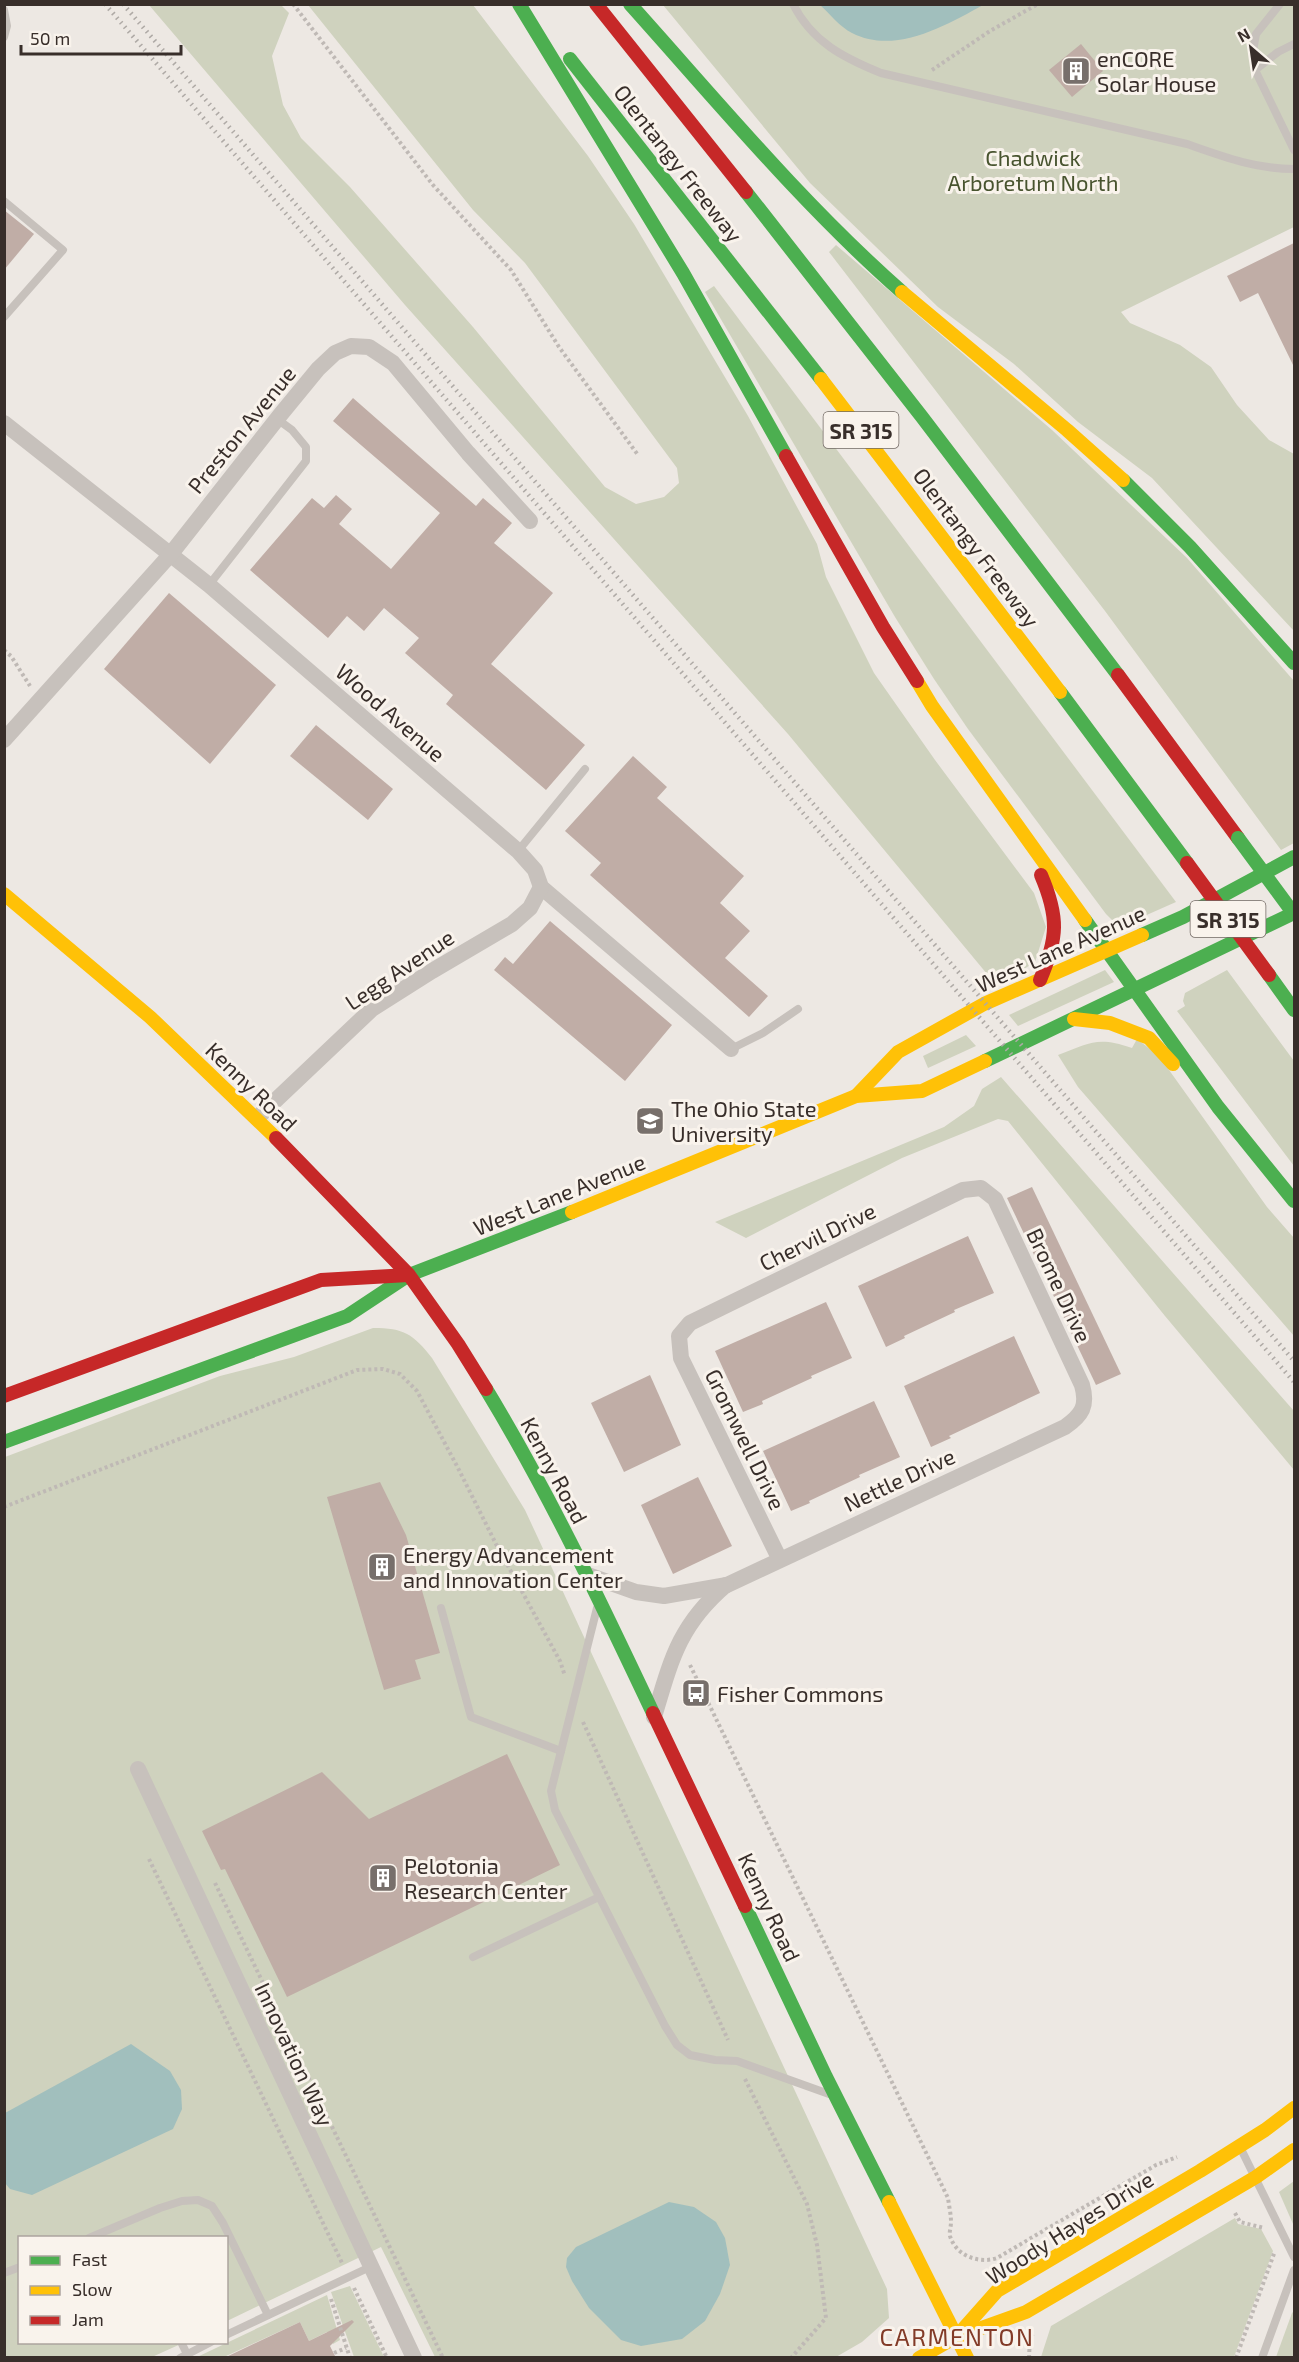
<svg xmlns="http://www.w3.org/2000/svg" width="1299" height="2362" font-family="'Exo 2',sans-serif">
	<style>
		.green { fill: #cfd2be }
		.water { fill: #a1bfbd }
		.building { fill: #c0ada6 }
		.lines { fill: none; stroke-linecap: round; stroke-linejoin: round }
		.path { stroke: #bfb9b5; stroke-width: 4; stroke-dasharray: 3 3; stroke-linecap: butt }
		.lane { stroke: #c7c1bc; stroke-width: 8 }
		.street { stroke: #c7c1bc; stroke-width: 16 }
		.fast { stroke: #4caf50; stroke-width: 14 }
		.slow { stroke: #ffc107; stroke-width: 14 }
		.jam { stroke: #c62828; stroke-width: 14 }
		.rail { stroke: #afaaa6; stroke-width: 4.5; stroke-dasharray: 1.5 4.5; stroke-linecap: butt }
		.fast-bridge { stroke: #4caf50; stroke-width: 14 }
		.jam-bridge { stroke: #c62828; stroke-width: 14 }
		.labels { text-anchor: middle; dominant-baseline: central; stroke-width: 6; stroke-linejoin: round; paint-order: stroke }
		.shield { fill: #f9f3ec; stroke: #726964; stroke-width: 1.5 }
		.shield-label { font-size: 21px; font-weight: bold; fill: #382e2a }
		.poi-label { font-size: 22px; fill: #382e2a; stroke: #f9f3ec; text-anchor: start }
		.park-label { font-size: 22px; fill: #48542f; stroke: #f9f3ec }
		.street-label { font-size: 22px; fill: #382e2a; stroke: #f9f3ec }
		.neighbourhood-label { font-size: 24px; letter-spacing: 1.5px; fill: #823b28; stroke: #f9f3ec }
	</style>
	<rect width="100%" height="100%" fill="#ede8e3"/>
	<!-- green -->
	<g class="green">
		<path d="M149,5H281L289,13L272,56L283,105L301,138L350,187L473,327L605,487L636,504L664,497L679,483L677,468L525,263L473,210L308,5H473L588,156L634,224L748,416L817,544L826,577L874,673L935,760L1034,893L1046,927L1035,962L997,986L788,734L405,305Z"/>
		<path d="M663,5H1294V227L1121,312L1130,323L1180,345L1211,367L1237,405L1269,440L1294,454V631L1152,478L1078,422L1014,364L938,307L810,183Z"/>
		<path d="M836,245L1052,430L1187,558L1294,681V843L1281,850L1105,611L829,252Z"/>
		<path d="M714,286L1176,902L1124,925L1116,924L1106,914L968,729L934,679L895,617L705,292Z"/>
		<path d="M1105,970L1114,982L1018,1026L1009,1015Z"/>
		<path d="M1227,970L1294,1061V1166L1177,1011L1185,1006L1183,1001L1185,993Z"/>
		<path d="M966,1035L976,1046L928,1068L923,1056Z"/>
		<path d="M1137,1039L1159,1056L1267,1207L1294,1238V1336L1078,1087L1058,1055C1090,1043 1097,1036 1132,1048Z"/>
		<path d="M1001,1077L1294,1411V1470L1165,1316L1008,1121L998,1119L902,1158L746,1238L715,1222L944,1127L974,1106L982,1089Z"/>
		<path d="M373,1328C404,1328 413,1334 432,1358L525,1510L887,2289L889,2318L862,2342L836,2357H435L381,2247L227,2321L226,2238H20V2342L183,2343L152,2357L5,2358V1457L220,1376L294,1357Z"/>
		<path d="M1294,2181V2224H1293L1279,2192Z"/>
		<path d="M1235,2218L1238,2224L1261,2229L1273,2251L1234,2357H1041L1051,2326Z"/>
		<path d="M350,2286L384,2357H354L331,2292Z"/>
		<path d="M327,2295L340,2340L333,2344L327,2332L309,2341L300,2322L224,2357L195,2358Z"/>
		<path d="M1294,2311V2357H1276L1292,2313Z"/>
	</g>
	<!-- water -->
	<g class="water">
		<path d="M820,5H983C945,26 895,55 852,33C840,27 830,14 820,5Z"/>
		<path d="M131,2044L170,2071L181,2090L182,2109L173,2129L32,2195L10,2189L5,2183V2113Z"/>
		<path d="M669,2202L694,2207L716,2222L725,2238L730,2265L720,2294L705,2321L682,2339L641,2346L621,2340L589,2308L572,2281L566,2267L567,2258L576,2247Z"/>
	</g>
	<!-- building -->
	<g class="building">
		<path d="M1081,44L1103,71L1072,97L1049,70Z"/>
		<path d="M4,210L34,234L4,270Z"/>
		<path d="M1294,243V367L1258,293L1240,302L1227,276Z"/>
		<path d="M353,398L476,506L483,498L512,523L494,543L553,593L491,664L585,745L546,790L446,704L453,695L405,653L419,638L384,608L364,631L347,616L328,638L250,570L312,498L324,508L336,495L352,509L339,524L391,569L440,513L333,421Z"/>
		<path d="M169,593L276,685L210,764L104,669Z"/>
		<path d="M316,725L393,789L368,820L290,756Z"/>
		<path d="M633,756L667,787L657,798L744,876L720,903L750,931L725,958L768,996L749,1017L590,875L601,863L565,831Z"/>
		<path d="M550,921L672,1025L625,1081L494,970L505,957L513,964Z"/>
		<path d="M1032,1187L1121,1374L1096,1385L1007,1198Z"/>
		<path d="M968,1236L994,1293L954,1310L955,1312L904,1336L905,1338L886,1347L858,1286Z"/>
		<path d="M826,1302L852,1358L811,1376L812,1378L762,1401L763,1404L743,1412L715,1351Z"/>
		<path d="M1014,1336L1040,1393L949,1436L951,1438L931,1447L904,1386Z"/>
		<path d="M650,1375L681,1445L624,1472L591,1403Z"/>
		<path d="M874,1401L900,1457L859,1475L860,1477L809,1501L810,1503L791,1511L763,1451Z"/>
		<path d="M698,1477L732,1546L673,1574L641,1505Z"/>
		<path d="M380,1482L406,1535L440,1653L415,1660L421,1679L384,1690L327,1497Z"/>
		<path d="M507,1754L560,1865L287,1997L225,1869L221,1870L202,1831L322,1772L369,1819Z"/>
		<path d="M352,2320L354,2322L330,2346L336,2358H224L300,2322L309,2341Z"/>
	</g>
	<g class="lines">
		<!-- path -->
		<g class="path">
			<path d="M293,4L433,185L511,270L559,347L638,455"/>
			<path d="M932,70L990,31L1038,4"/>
			<path d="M4,650L11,656L30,686"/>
			<path d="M4,1507L357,1370L383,1369L400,1374L417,1391L458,1468L496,1544L560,1661L565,1676"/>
			<path d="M690,1665L948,2198C949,2206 951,2214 951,2222C951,2227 949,2232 950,2236C956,2256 979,2264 997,2258L1156,2165L1177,2157"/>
			<path d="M583,1722L728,2040"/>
			<path d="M149,1859L343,2265"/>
			<path d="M215,1883L443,2358"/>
			<path d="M745,2079L807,2204L817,2245L826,2318L791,2358"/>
			<path d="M1235,2213L1240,2222L1264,2228"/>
			<path d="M354,2288L387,2358"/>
			<path d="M331,2299L350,2358"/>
			<path d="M334,2353L346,2348"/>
			<path d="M1029,2358L1030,2337L1033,2334"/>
			<path d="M1236,2358L1275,2251"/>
		</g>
		<!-- lane -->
		<g class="lane">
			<path d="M793,4C812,42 844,58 881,73L1187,144C1224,157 1256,169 1294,169"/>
			<path d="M1280,4L1256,34L1253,51L1255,70L1294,150"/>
			<path d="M4,10L7,26L4,37"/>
			<path d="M1255,70L1278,52L1294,44"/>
			<path d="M4,201L63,250L4,317"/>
			<path d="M209,585L306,461V447L292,430L277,419"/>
			<path d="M518,851L585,769"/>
			<path d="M731,1049L763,1033L798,1009"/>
			<path d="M441,1608L471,1717L561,1751"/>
			<path d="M597,1608L551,1791L555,1810L665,2026L677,2045L690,2055L715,2060L737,2061L829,2094"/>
			<path d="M473,1957L599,1897"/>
			<path d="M1241,2149L1294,2257"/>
			<path d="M89,2238L160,2208L182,2201L198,2200L212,2206L223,2223L268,2315"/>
			<path d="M4,2273L20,2267"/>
			<path d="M226,2335L370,2267"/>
			<path d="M181,2342L187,2354"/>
			<path d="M180,2358L211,2342"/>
			<path d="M1262,2358L1294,2270"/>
		</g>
		<!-- street -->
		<g class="street">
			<path d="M4,423L209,585L518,851L535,870L541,887L731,1049"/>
			<path d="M4,740L170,555L281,414L318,369L335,353L351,346L369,347L393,363L468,453L530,521"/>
			<path d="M257,1118L372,1009L432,971L512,924L530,908L541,887"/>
			<path d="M588,1575L636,1592L664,1596L727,1585L1065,1427C1082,1415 1088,1406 1082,1385L995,1199L981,1188L963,1190L690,1323L679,1336L681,1358L780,1560"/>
			<path d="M654,1717C671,1660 679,1625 726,1585"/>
			<path d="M138,1769L414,2358"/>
		</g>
		<!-- fast -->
		<g class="fast">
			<path d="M519,4L683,273L786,456"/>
			<path d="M630,4C718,102 803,205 902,292"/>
			<path d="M570,59L821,379"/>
			<path d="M746,192L922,417L1118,675"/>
			<path d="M1123,480L1190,547L1294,663"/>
			<path d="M1060,692L1187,863"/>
			<path d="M1085,920L1218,1107L1294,1201"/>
			<path d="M1142,935L1183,917L1294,857"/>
			<path d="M1269,975L1294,1010"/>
			<path d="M985,1061L1294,913"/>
			<path d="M486,1389C549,1493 601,1603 653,1713"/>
			<path d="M4,1442L347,1316L409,1275L572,1212"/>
			<path d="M745,1906L826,2077L889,2202"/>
		</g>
		<!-- slow -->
		<g class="slow">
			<path d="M902,292L1067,430L1123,480"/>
			<path d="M821,379L1060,692"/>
			<path d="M917,681L932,706L1085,920"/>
			<path d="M4,894L150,1017L276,1138"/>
			<path d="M1074,1019L1110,1023L1149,1038L1173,1064"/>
			<path d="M856,1096L898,1052L984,1004L1142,935"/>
			<path d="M572,1212L856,1096L922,1091L985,1061"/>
			<path d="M889,2202L967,2358"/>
			<path d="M958,2335L997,2291L1200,2171L1265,2130L1294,2108"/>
			<path d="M919,2358L956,2337L1026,2312L1256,2177L1294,2150"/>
		</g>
		<!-- jam -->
		<g class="jam">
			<path d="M596,4L746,192"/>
			<path d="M786,456L883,627L917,681"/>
			<path d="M1118,675L1238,838"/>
			<path d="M1040,980C1058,938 1059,917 1041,875"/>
			<path d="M276,1138L409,1275L458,1344L486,1389"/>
			<path d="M4,1396L321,1280L408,1275"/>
			<path d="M653,1713L745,1906"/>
		</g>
		<!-- rail -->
		<g class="rail">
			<path d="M105,4L1294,1382"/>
			<path d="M123,4L1294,1361"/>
		</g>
		<!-- fast-bridge -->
		<path class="fast-bridge" d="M1238,838L1294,914"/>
		<!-- jam-bridge -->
		<path class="jam-bridge" d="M1187,863L1269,975"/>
	</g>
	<!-- icons -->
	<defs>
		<g id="building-square" transform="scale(1.5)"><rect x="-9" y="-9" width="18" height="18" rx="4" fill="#776f6b" stroke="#f9f3ec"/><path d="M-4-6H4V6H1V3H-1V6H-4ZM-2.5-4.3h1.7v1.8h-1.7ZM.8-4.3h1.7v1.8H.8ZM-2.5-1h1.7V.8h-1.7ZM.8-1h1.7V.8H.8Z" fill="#fff"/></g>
		<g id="university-square" transform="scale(1.5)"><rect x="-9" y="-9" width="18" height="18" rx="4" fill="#776f6b" stroke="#f9f3ec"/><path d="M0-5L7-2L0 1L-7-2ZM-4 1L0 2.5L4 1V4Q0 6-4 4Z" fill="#fff"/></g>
		<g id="bus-square" transform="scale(1.5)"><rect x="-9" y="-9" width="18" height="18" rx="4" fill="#776f6b" stroke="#f9f3ec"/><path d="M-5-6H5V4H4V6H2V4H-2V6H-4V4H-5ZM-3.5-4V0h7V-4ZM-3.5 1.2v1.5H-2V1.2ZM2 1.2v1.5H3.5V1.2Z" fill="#fff"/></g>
	</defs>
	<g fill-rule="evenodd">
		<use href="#building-square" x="1076" y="71"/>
		<use href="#university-square" x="650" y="1121"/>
		<use href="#building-square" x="382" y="1567"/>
		<use href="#bus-square" x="696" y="1693"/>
		<use href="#building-square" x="383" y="1878"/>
	</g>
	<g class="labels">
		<!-- shield labels -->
		<g class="shield">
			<rect x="823.5" y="412" width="75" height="36" rx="4.5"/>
			<rect x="1190.5" y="901" width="75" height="36" rx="4.5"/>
		</g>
		<g class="shield-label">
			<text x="861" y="430">SR 315</text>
			<text x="1228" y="919">SR 315</text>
		</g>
		<!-- poi labels -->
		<g class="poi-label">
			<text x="1097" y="58">enCORE<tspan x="1097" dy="25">Solar House</tspan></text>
			<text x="671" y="1108">The Ohio State<tspan x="671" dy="25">University</tspan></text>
			<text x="403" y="1554">Energy Advancement<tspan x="403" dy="25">and Innovation Center</tspan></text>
			<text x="717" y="1693">Fisher Commons</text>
			<text x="404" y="1865">Pelotonia<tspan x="404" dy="25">Research Center</tspan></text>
		</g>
		<!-- park labels -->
		<g class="park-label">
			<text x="1033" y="157">Chadwick<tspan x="1033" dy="25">Arboretum North</tspan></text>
		</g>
		<!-- street labels -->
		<g class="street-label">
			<text transform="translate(679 163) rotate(52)">Olentangy Freeway</text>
			<text transform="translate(241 429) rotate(-51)">Preston Avenue</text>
			<text transform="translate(977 547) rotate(53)">Olentangy Freeway</text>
			<text transform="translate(391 712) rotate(41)">Wood Avenue</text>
			<text transform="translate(1060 948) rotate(-24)">West Lane Avenue</text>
			<text transform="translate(399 969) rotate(-34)">Legg Avenue</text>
			<text transform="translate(252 1086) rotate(44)">Kenny Road</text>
			<text transform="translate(559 1194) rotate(-22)">West Lane Avenue</text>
			<text transform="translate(817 1236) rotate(-26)">Chervil Drive</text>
			<text transform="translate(1060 1285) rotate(65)">Brome Drive</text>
			<text transform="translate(746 1439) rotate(64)">Gromwell Drive</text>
			<text transform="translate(555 1470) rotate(62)">Kenny Road</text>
			<text transform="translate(899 1479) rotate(-25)">Nettle Drive</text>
			<text transform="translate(770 1907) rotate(65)">Kenny Road</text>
			<text transform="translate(295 2054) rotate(65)">Innovation Way</text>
			<text transform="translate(1069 2227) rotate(-32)">Woody Hayes Drive</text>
		</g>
		<!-- neighbourhood labels -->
		<g class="neighbourhood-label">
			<text x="957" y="2336">CARMENTON</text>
		</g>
	</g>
	<!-- border -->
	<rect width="1299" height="2362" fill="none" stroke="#382e2a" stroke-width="12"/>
	<!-- legend -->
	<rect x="18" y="2236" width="210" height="108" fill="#f9f3ec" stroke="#aca49e" stroke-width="1.5"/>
	<rect x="30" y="2256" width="30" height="9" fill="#4caf50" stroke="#aca49e" stroke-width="1.5"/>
	<text x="72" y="2266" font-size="18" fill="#382e2a">Fast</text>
	<rect x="30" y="2286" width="30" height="9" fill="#ffc107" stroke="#aca49e" stroke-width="1.5"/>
	<text x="72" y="2296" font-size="18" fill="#382e2a">Slow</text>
	<rect x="30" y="2316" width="30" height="9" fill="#c62828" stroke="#aca49e" stroke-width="1.5"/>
	<text x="72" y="2326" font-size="18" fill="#382e2a">Jam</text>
	<!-- north arrow -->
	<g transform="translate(1251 48) rotate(331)" stroke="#f9f3ec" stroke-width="4.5" paint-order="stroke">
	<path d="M0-4.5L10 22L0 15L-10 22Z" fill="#382e2a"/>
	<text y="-9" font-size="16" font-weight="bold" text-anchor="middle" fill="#382e2a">N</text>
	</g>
	<!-- scale -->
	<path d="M21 45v9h160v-9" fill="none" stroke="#382e2a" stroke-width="3"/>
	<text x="30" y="45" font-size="18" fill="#382e2a" stroke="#f9f3ec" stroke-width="4.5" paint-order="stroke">50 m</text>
</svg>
